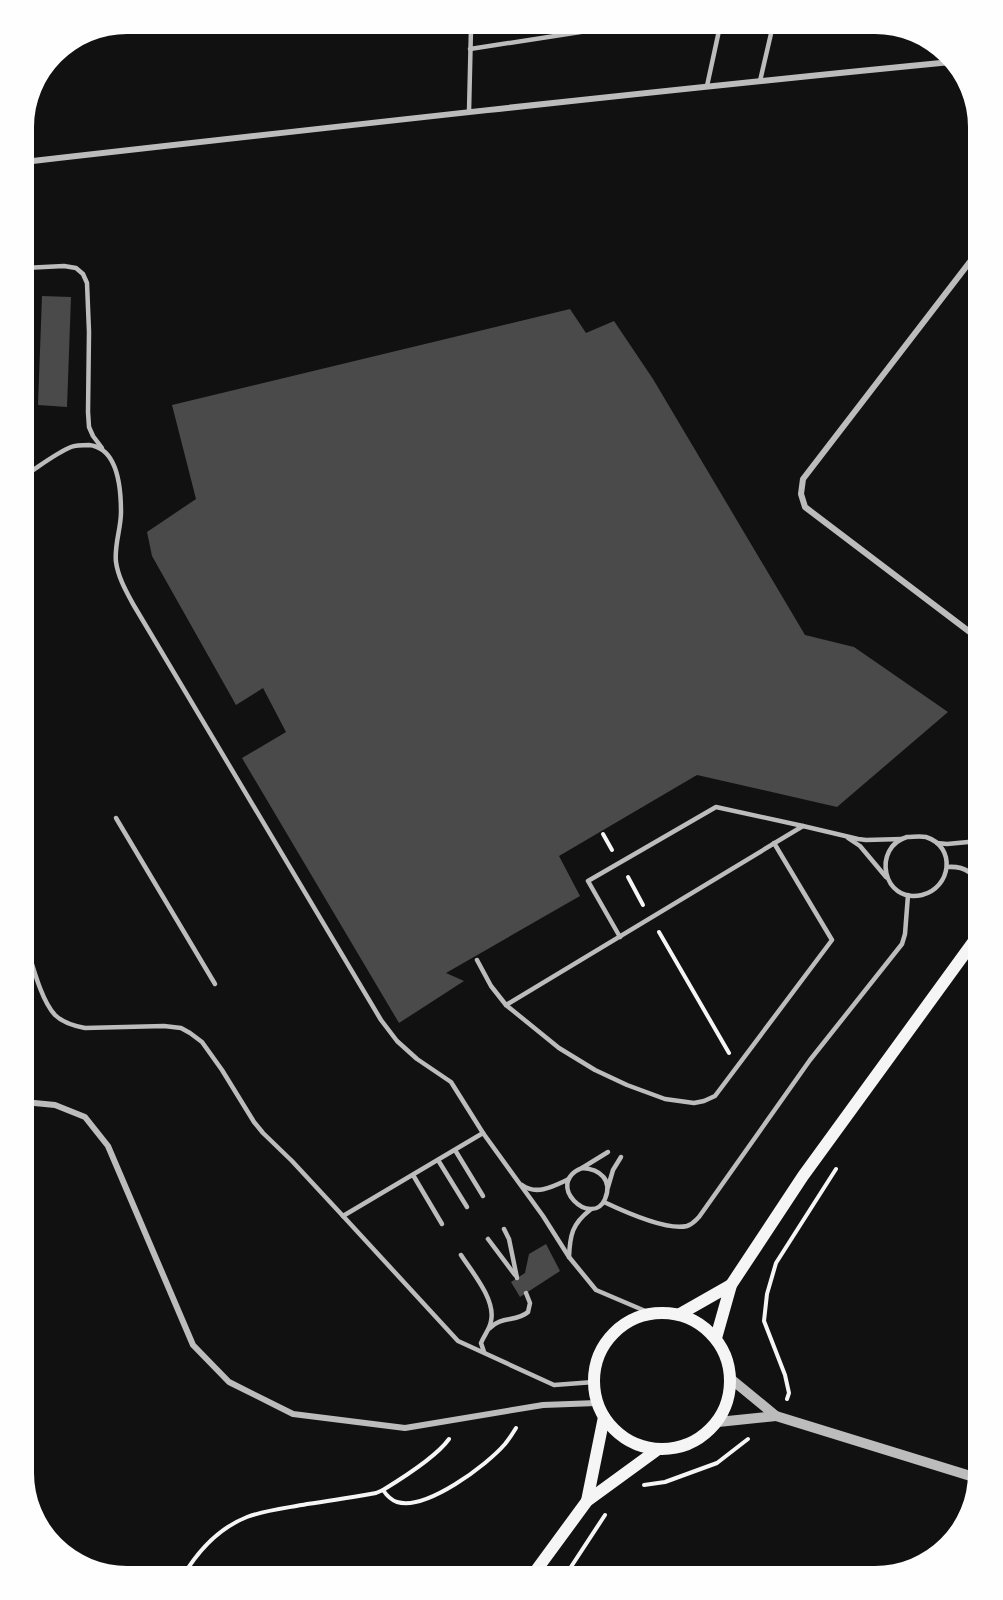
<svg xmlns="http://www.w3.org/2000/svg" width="1003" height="1600" font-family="'Exo 2',sans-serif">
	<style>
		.building { fill: #4a4a4a }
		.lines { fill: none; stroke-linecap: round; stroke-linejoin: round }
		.path { stroke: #f5f5f5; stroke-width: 4 }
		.service { stroke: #bcbcbc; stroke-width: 4.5 }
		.minor { stroke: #bcbcbc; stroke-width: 6 }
		.tertiary { stroke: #bcbcbc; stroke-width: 10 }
		.secondary { stroke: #f5f5f5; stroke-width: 12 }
	</style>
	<rect width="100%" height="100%" fill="#111"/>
	<!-- building -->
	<g class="building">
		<path d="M42,296L71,297L67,407L38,405Z"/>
		<path d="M570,309L586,333L614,321L653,379L805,635L854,647L948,712L837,807L697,775L559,856L580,896L446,973L464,981L399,1023L242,758L286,732L263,688L236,705L152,556L147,532L196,499L172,405Z"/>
		<path d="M546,1244L560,1271L520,1297L511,1282L525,1273L529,1254Z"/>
	</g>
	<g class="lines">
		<!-- path -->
		<g class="path">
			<path d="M603,834L612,850"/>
			<path d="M628,877L643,905"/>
			<path d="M659,932L729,1053"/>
			<path d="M787,1399L789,1393L785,1375L764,1321L767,1294L776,1263L836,1169"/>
			<path d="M644,1485L665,1482L717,1463L748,1439"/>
			<path d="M383,1490C387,1496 391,1500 397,1502C426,1511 487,1465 505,1444C509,1439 513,1433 516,1428"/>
			<path d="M183,1576C198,1551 219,1528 247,1517C266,1510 287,1508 307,1504C330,1501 353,1497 376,1493L383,1490C401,1479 437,1456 449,1439"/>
			<path d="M565,1576L605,1515"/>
		</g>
		<!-- service -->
		<g class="service">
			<path d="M470,49L587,31L594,27"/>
			<path d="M760,81L773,25"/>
			<path d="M707,86L720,26"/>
			<path d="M469,112L471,28"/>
			<path d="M24,268L64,266L76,268L83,274L87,283L89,332L88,412L89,427L93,436L102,448"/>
			<path d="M24,476C37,468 56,453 71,447C76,445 83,445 89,445C118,448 121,488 121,512C121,529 114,545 116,562C118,577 126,591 133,604L381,1020L397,1041L417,1059L451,1082L483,1133L543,1216L569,1257L596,1290L650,1313"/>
			<path d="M116,818L215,984"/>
			<path d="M907,837C913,837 920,836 926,837C957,847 951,888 922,895C882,904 872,847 907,837Z"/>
			<path d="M848,838L860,846L886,877"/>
			<path d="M937,843L947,844L979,841"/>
			<path d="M947,867C962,866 974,871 979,886"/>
			<path d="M976,932L979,921"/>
			<path d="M620,937L588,881L716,807L803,826L858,839L866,840L902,839"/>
			<path d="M24,938C31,959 40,999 55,1015C63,1023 74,1026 85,1028L164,1026L181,1028L190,1033L202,1042L222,1070L254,1122L263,1133L292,1161L343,1216"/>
			<path d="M477,960L491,986L506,1005L559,1048L595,1070L627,1085L665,1099L694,1103L704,1101L715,1096L832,940L774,843"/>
			<path d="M506,1005L803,826"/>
			<path d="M483,1133L343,1216L458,1341L554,1385L594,1382"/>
			<path d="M455,1150L483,1196"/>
			<path d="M438,1160L467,1207"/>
			<path d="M582,1168C600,1169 613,1180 605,1199C592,1229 543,1184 582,1168Z"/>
			<path d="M582,1168L608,1152"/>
			<path d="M413,1175L442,1224"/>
			<path d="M522,1185C537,1196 554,1186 569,1179"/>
			<path d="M608,1187L613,1170L621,1157"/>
			<path d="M604,1202C623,1211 667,1231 687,1226C693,1224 695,1221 699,1217L810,1060L902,944L905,934L908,895"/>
			<path d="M504,1229L509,1239L517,1278"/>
			<path d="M488,1239L515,1275"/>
			<path d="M461,1255C472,1272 496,1300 491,1321C490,1329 484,1335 481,1343L484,1352"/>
			<path d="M569,1257C570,1235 572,1224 590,1210"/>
			<path d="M490,1328C501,1316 517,1322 528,1312L530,1303L526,1293"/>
		</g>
		<!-- minor -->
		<g class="minor">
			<path d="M24,162C333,127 642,92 951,62"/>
			<path d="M979,639L805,507L801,494L803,479L979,250"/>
			<path d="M24,1102L55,1105L85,1117L108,1146L193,1345L229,1382L293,1414L405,1428L543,1405L597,1403"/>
		</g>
		<!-- tertiary -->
		<g class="tertiary">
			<path d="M731,1379L776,1416L977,1478"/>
			<path d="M718,1422L776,1416"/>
		</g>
		<!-- secondary -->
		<g class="secondary">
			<circle cx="662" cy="1381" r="68"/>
			<path d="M680,1314L731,1285"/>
			<path d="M716,1338L731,1285L803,1176L979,934"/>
			<path d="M587,1501L604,1417"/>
			<path d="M532,1576L587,1501L657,1450"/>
		</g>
	</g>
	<!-- crop -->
	<path d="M0 0H1003V1600H0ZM127 34H875A93 93 0 0 1 968 127V1473A93 93 0 0 1 875 1566H127A93 93 0 0 1 34 1473V127A93 93 0 0 1 127 34Z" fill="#fefefe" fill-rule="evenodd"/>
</svg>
